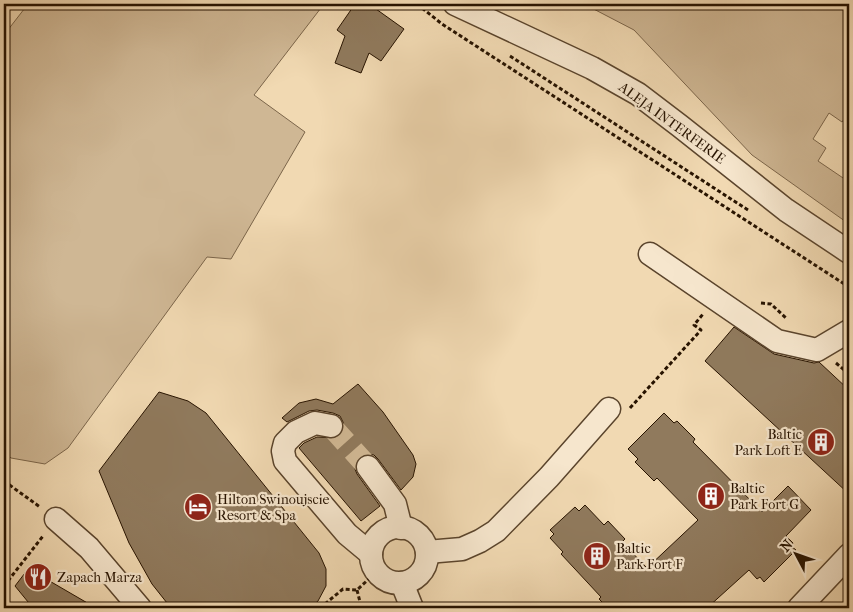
<svg xmlns="http://www.w3.org/2000/svg" width="853" height="612" font-family="'IM FELL French Canon',serif">
	<style>
		.green { fill: #cfb794; stroke: #7b654a }
		.building { fill: #907a5d; stroke: #271300 }
		.lines { fill: none; stroke-linecap: round; stroke-linejoin: round }
		.minor-tunnel { stroke: #d3bb97; stroke-width: 22; stroke-dasharray: 22 11; stroke-linecap: butt }
		.minor-casing { stroke: #5a442c; stroke-width: 25 }
		.path { stroke: #271300; stroke-width: 3; stroke-dasharray: 4 2.5; stroke-linecap: butt }
		.minor { stroke: #f6e6cd; stroke-width: 22 }
		.labels { text-anchor: middle; dominant-baseline: central; stroke-width: 4.5; stroke-linejoin: round; paint-order: stroke }
		.street-label { font-size: 14px; fill: #271300; stroke: #f6e6cd }
		.poi-label { font-size: 14px; fill: #271300; stroke: #f6e6cd; text-anchor: start }
	</style>
	<rect width="100%" height="100%" fill="#f1d9b2"/>
	<filter id="stains"><feTurbulence type="fractalNoise" baseFrequency=".004" numOctaves="4"/><feColorMatrix values="0 0 0 0 .2 0 0 0 0 .09 0 0 0 0 .02 0 0 0 .5 -.17"/></filter>
	<radialGradient id="worn" r=".72"><stop offset=".6" stop-color="#630" stop-opacity="0"/><stop offset="1" stop-color="#630" stop-opacity=".3"/></radialGradient>
	<!-- green -->
	<g class="green">
		<path d="M28,4H324L254,95L305,132L231,259L207,257L68,448L45,464L11,458L4,452V35Z"/>
		<path d="M584,4H849V112L842,122L829,113L813,139L826,148L818,161L849,182V224L752,155L634,30Z"/>
	</g>
	<!-- building -->
	<g class="building">
		<path d="M355,4H369L404,29L381,61L369,53L361,73L335,63L345,36L337,30Z"/>
		<path d="M734,327L774,354L814,363L819,362L849,390V494L705,361Z"/>
		<path d="M358,384L383,412L413,455L416,464L413,477L401,490L378,459L374,455L367,454L360,457L356,462L355,469L357,474L380,506L361,521L299,448L304,443L317,437L335,438L341,435L344,428L343,422L340,416L333,413L317,410L309,411L287,422L282,418L299,403L316,399L333,404Z"/>
		<path d="M159,392L188,401L206,413L319,553L326,569V586L318,601L310,608H171L152,584L129,543L99,471Z"/>
		<path d="M664,413L674,423L677,421L695,439L693,442L762,512L788,486L811,510L786,536L793,543L791,546L796,550L764,582L760,577L757,579L749,570L707,608H608L599,599L601,597L561,554L563,552L550,538L554,534L550,530L575,507L579,511L585,505L604,525L608,521L625,539L622,542L647,568L698,520L657,478L654,481L635,462L638,459L628,449Z"/>
		<path d="M28,569L53,583L96,608H33L15,586Z"/>
	</g>
	<g class="lines">
		<!-- minor-tunnel -->
		<path class="minor-tunnel" d="M331,426L368,467"/>
		<!-- minor casing -->
		<g class="minor-casing">
			<g id="minor">
				<path d="M455,4L592,68L638,94L680,126L786,210L849,252"/>
				<path d="M650,254L777,341L817,350L849,331"/>
				<path d="M331,426L315,423L296,432L285,443L283,451L285,461L347,534L371,554"/>
				<path d="M368,467L395,504L401,528"/>
				<path d="M56,519L89,548L140,608"/>
				<circle cx="399" cy="555" r="28"/>
				<path d="M427,552L462,549L480,541L496,531L549,477L609,409"/>
				<path d="M402,583L412,608"/>
				<path d="M799,608L849,555"/>
			</g>
		</g>
		<!-- path -->
		<g class="path">
			<path d="M417,4L442,24L849,287"/>
			<path d="M510,56L748,210"/>
			<path d="M761,303L771,304L787,319"/>
			<path d="M836,363L849,374"/>
			<path d="M630,408L701,330L694,325L703,314"/>
			<path d="M4,481L40,507"/>
			<path d="M4,586L43,536"/>
			<path d="M357,590L361,606L357,608"/>
			<path d="M320,608L343,589L357,590L372,576"/>
		</g>
		<!-- minor -->
		<use href="#minor" class="minor"/>
	</g>
	<!-- icons -->
	<defs>
		<g id="building-disc" transform="scale(1.4375)"><circle r="9.5" fill="#8f2418" stroke="#f6e6cd"/><path d="M-4-6H4V6H1V3H-1V6H-4ZM-2.5-4.3h1.7v1.8h-1.7ZM.8-4.3h1.7v1.8H.8ZM-2.5-1h1.7V.8h-1.7ZM.8-1h1.7V.8H.8Z" fill="#fff"/></g>
		<g id="hotel-disc" transform="scale(1.4375)"><circle r="9.5" fill="#8f2418" stroke="#f6e6cd"/><path d="M-6-4.5h1.5V1H6V5H4.5V3h-9V5H-6ZM-4 0a1.8 1.8 0 1 1 3.6 0ZM.5 0V-2.5h3Q6-2.5 6 0Z" fill="#fff"/></g>
		<g id="restaurant-disc" transform="scale(1.4375)"><circle r="9.5" fill="#8f2418" stroke="#f6e6cd"/><path d="M-5-6h1v4h1v-4h1v4h1v-4h1v5L-1.5 .5V6h-2V.5L-5-1ZM5-6V6H3V1.5H1.5Q1.5-4 5-6Z" fill="#fff"/></g>
	</defs>
	<g fill-rule="evenodd">
		<use href="#building-disc" x="821" y="442"/>
		<use href="#building-disc" x="711" y="496"/>
		<use href="#hotel-disc" x="198" y="507"/>
		<use href="#building-disc" x="597" y="556"/>
		<use href="#restaurant-disc" x="38" y="577"/>
	</g>
	<g class="labels">
		<!-- street labels -->
		<g class="street-label">
			<text transform="translate(672 123) rotate(36)">ALEJA INTERFERIE</text>
		</g>
		<!-- poi labels -->
		<g class="poi-label">
			<text x="802" y="434" text-anchor="end">Baltic<tspan x="802" dy="16">Park Loft E</tspan></text>
			<text x="730" y="488">Baltic<tspan x="730" dy="16">Park Fort G</tspan></text>
			<text x="217" y="499">Hilton Swinoujscie<tspan x="217" dy="16">Resort &amp; Spa</tspan></text>
			<text x="616" y="548">Baltic<tspan x="616" dy="16">Park Fort F</tspan></text>
			<text x="57" y="577">Zapach Marza</text>
		</g>
	</g>
	<!-- margin -->
	<rect width="853" height="612" fill="none" stroke="#f1d9b2" stroke-width="20"/>
	<rect x="5" y="5" width="843" height="602" fill="none" stroke="#271300" stroke-width="2.5"/>
	<rect x="10" y="10" width="833" height="592" fill="none" stroke="#271300"/>
	<!-- north arrow -->
	<g transform="translate(796 554) rotate(311)" stroke="#f6e6cd" stroke-width="4" paint-order="stroke">
	<path d="M0-4L9 19L0 12L-9 19Z" fill="#271300"/>
	<text y="-8" font-size="14" font-weight="bold" text-anchor="middle" fill="#271300">N</text>
	</g>
	<rect width="100%" height="100%" filter="url(#stains)"/>
	<rect width="100%" height="100%" fill="url(#worn)"/>
</svg>
